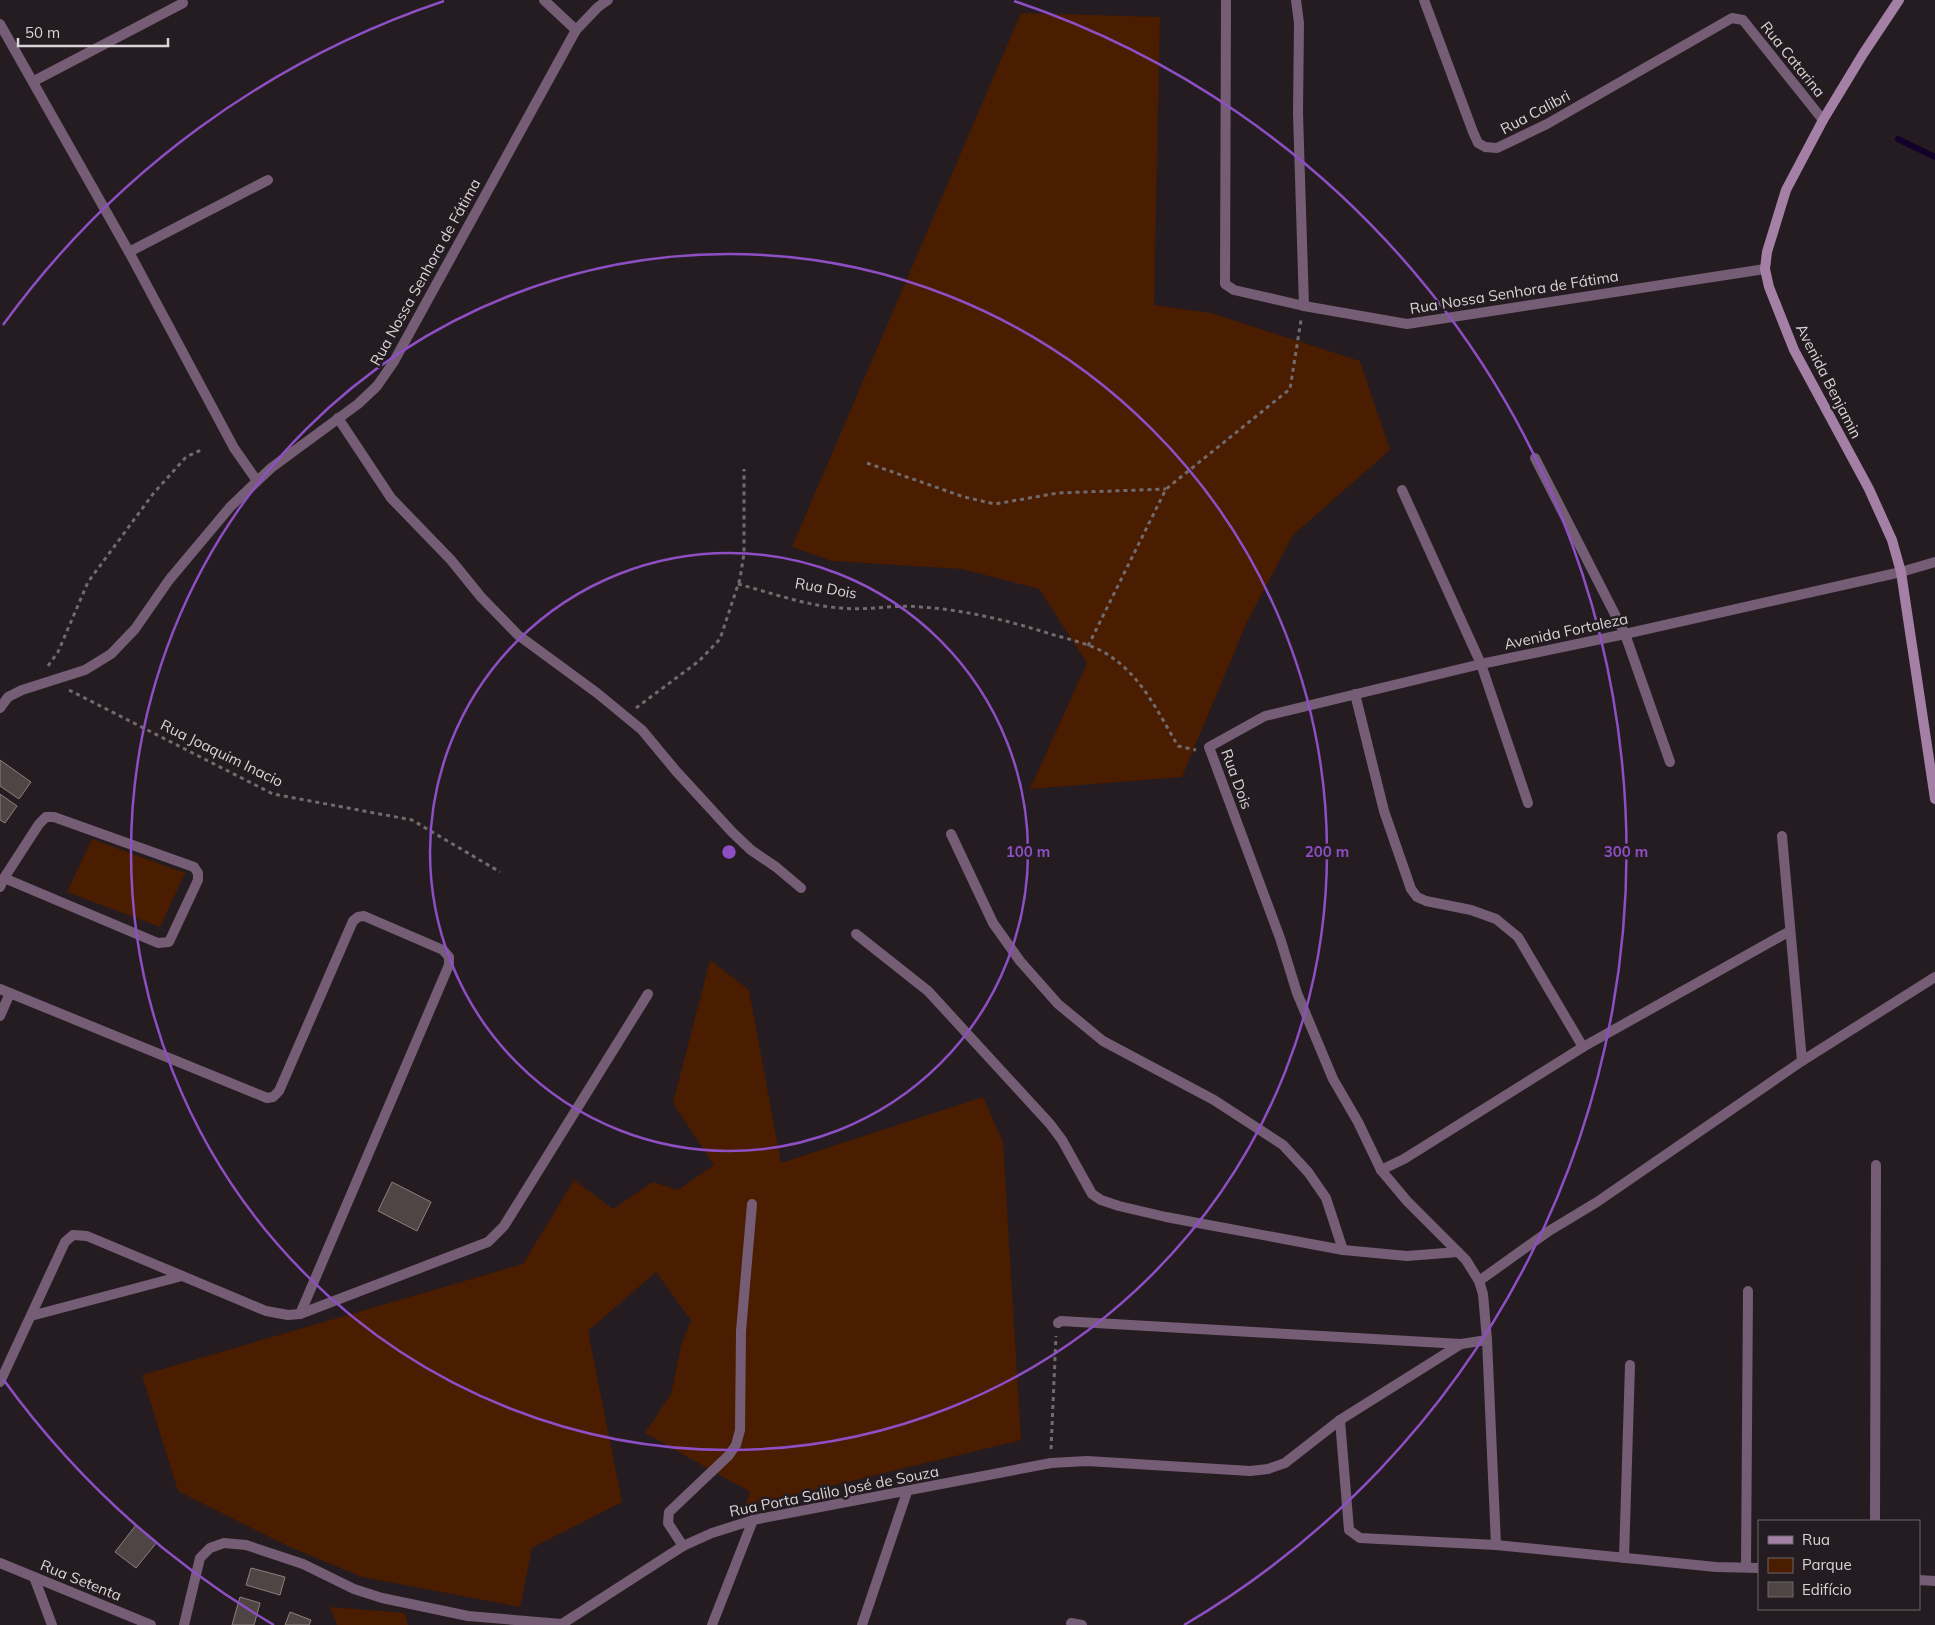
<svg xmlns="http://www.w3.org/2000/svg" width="1935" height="1625" font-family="Mulish,sans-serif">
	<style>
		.green { fill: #4a1c00 }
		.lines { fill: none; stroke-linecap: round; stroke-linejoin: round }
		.stream { stroke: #12012a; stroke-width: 6 }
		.building { fill: #4f4545; stroke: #8b807f }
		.path { stroke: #726b6e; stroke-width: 3; stroke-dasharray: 4 4; stroke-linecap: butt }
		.street { stroke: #745d75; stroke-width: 10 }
		.secondary { stroke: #a480a6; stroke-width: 10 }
		.ring { fill: none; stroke: #8e4ec4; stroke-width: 2.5 }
		.labels { text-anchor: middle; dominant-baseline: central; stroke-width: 5; stroke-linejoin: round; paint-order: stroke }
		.street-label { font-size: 15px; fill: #dad4d6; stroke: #241c20 }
		.centre { fill: #8e4ec4; stroke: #241c20; stroke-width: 2.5 }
		.ring-label { font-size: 15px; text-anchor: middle; font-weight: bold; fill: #8e4ec4; stroke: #241c20; stroke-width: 5; stroke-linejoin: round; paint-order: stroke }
	</style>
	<rect width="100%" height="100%" fill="#241c20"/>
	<!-- green -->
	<g class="green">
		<path d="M1021,13L1160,17L1154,305L1211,313L1360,361L1390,450L1293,535L1247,622L1182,777L1030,789L1087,663L1039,589L962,569L832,561L792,547Z"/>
		<path d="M92,839L185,873L160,927L67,892Z"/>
		<path d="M710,960L749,990L781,1163L983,1097L1003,1142L1021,1440L745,1507L750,1492L645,1433L671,1394L681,1346L691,1320L656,1272L588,1331L622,1502L532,1548L520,1607L362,1577L292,1548L178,1491L142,1375L523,1264L574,1180L613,1209L653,1182L678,1190L714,1165L673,1103Z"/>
		<path d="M330,1607L405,1613L408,1625H337Z"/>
	</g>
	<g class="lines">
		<!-- stream -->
		<path class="stream" d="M1898,139L1935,157"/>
	</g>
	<!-- building -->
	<g class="building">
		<path d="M0,760L31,782L19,799L0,786Z"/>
		<path d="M0,794L17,806L5,823L0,820Z"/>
		<path d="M392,1182L431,1202L417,1231L378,1211Z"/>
		<path d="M136,1525L157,1542L136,1568L115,1552Z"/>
		<path d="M251,1568L285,1577L280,1595L246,1585Z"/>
		<path d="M240,1597L260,1603L254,1625H232Z"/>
		<path d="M290,1612L311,1620L309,1625H285Z"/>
	</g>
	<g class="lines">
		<!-- path -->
		<g class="path">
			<path d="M867,463L964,497L995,504L1058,493L1166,489"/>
			<path d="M738,584C772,593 807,606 841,608C868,611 894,604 921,607C966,610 1010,621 1054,635C1072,640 1094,645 1110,656C1142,677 1159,714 1178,746L1196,750"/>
			<path d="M1088,646L1166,489L1290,389L1301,320"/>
			<path d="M48,666L58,652L88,582L153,494L186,457L201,450"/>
			<path d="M69,690L273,794L412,820L500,872"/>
			<path d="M636,708L699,661L720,639L740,579L744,553V469"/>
			<path d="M1051,1449L1056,1336"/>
		</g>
		<!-- street -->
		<g class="street">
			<path d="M544,0L576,30"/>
			<path d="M1226,0L1225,284L1234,290L1304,306"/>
			<path d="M1296,0L1299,23L1298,113L1304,306L1407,324L1765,269"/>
			<path d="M1424,0L1473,132L1478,143L1485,147L1497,148L1547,124L1732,18L1743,20L1823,120"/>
			<path d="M0,24L129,252L234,448L257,481"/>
			<path d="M34,81L183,3"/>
			<path d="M129,252L268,180"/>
			<path d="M338,418L391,498L451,560L481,597L518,635L597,693L642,730L676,771L732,832L751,850L776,867L801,888"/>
			<path d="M1535,458L1625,634L1670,762"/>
			<path d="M1402,490L1481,664L1528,803"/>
			<path d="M1355,694L1384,811L1411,889L1417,897L1426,901L1471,910L1496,919L1518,937L1583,1047"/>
			<path d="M0,708L8,697L22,690L85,670L111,654L135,629L169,580L231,506L271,468L358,404L377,386L393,363L576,30L598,7L608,0"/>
			<path d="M951,834L993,923L1020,961L1058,1004L1103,1041L1214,1100L1283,1145L1308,1172L1326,1198L1343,1250"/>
			<path d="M1782,836L1802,1061"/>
			<path d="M0,887L4,878L39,824L46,817H54L194,867L198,873V880L169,942L158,943L4,878"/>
			<path d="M856,934L928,991L1050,1124L1062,1140L1092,1194L1101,1200L1119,1206L1166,1217L1343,1250L1407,1256L1458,1252"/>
			<path d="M0,989L267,1098L273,1097L279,1091L353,921L358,917L364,916L443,950L449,957V965L300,1314"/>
			<path d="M0,1016L10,993"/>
			<path d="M1381,1170L1404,1159L1583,1047L1790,931"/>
			<path d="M1479,1281L1549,1231L1597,1202L1802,1061L1935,977"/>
			<path d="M31,1316L182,1276"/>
			<path d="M1058,1323L1061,1321L1461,1344"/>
			<path d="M0,1382L65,1242L73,1235L87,1236L266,1311L288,1315L300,1314L488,1242L504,1226L648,994"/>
			<path d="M1340,1420L1349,1530L1360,1538L1496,1545L1716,1567L1759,1568"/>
			<path d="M1875,1521L1876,1165"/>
			<path d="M1496,1545L1487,1340L1483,1294L1479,1281L1466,1260L1407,1201L1381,1170L1358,1122L1333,1079L1297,993L1280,938L1209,747L1265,716L1481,664L1625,634L1901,572L1935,562"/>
			<path d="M683,1546L668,1523L669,1512L729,1455L736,1445L740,1430L741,1331L752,1204"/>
			<path d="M1624,1558L1630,1365"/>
			<path d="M0,1563L151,1625"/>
			<path d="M1746,1567L1748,1291"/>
			<path d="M34,1577L52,1625"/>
			<path d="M1919,1580L1935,1581"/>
			<path d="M1071,1623L1082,1625"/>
			<path d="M184,1625L200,1558L210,1548L224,1543L246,1545L303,1564L354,1589L382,1598L468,1616L562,1624L683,1546L712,1533L753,1520L1051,1463L1087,1461L1250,1471L1268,1469L1285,1463L1340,1420L1461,1344L1487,1340"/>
			<path d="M712,1625L753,1520"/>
			<path d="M862,1625L907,1492"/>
		</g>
		<!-- secondary -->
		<path class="secondary" d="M1899,0L1863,54L1823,120L1786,190L1767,252L1765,269L1769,287L1794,350L1869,489L1892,540L1901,572L1935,799"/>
	</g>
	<!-- distance rings -->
	<g class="ring">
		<circle cx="729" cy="852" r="299"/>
		<circle cx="729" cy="852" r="598"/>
		<path d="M274 1625A897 897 0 0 1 3 1379M3 325A897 897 0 0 1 444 1M1014 1A897 897 0 0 1 1184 1625"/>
	</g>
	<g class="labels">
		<!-- street labels -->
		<g class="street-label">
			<text transform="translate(1793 59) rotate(51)">Rua Catarina</text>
			<text transform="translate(1535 112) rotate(-28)">Rua Calibri</text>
			<text transform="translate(425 272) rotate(-61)">Rua Nossa Senhora de Fátima</text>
			<text transform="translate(1514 292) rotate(-9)">Rua Nossa Senhora de Fátima</text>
			<text transform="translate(1829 381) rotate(63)">Avenida Benjamin</text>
			<text transform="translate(826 588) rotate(10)">Rua Dois</text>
			<text transform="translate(1566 631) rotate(-12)">Avenida Fortaleza</text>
			<text transform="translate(222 753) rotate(26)">Rua Joaquim Inacio</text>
			<text transform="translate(1237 779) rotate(70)">Rua Dois</text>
			<text transform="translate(834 1491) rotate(-11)">Rua Porta Salilo José de Souza</text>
			<text transform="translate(81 1580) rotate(22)">Rua Setenta</text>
		</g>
	</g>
	<circle cx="729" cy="852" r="8" class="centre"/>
	<g class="ring-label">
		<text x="1028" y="857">100 m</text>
		<text x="1327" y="857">200 m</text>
		<text x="1626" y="857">300 m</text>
	</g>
	<!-- legend -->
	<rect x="1758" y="1520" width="162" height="90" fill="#241c20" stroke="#6d6669"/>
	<rect x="1768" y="1536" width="25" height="8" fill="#a480a6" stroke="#6d6669"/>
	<text x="1802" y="1545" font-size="15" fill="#dad4d6">Rua</text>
	<rect x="1768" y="1558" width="25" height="15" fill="#4a1c00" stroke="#6d6669"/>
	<text x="1802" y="1570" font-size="15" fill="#dad4d6">Parque</text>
	<rect x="1768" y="1582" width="25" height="15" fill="#4f4545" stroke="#6d6669"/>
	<text x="1802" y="1595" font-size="15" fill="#dad4d6">Edifício</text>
	<!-- scale -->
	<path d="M18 38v8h150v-8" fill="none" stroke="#dad4d6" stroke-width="2.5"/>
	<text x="25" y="38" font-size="15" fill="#dad4d6" stroke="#241c20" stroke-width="4" paint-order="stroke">50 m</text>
</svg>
